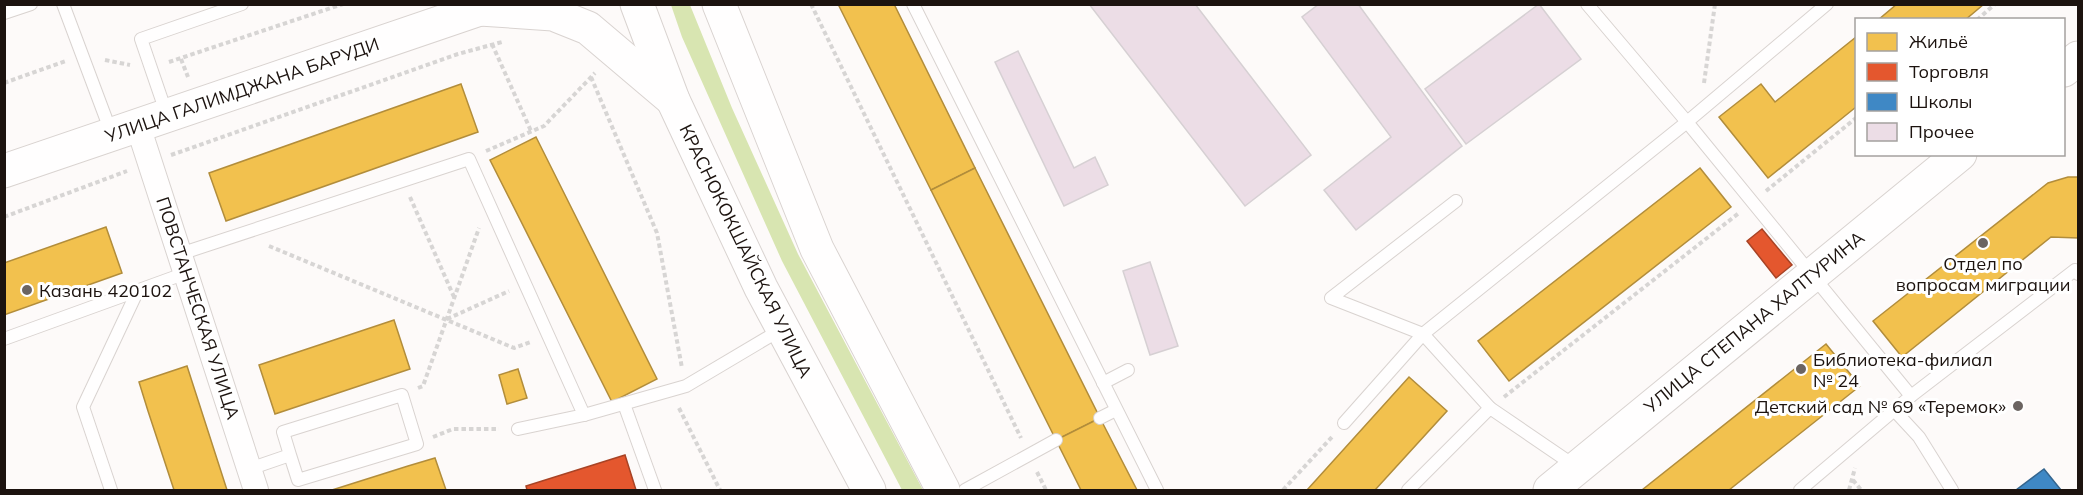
<svg xmlns="http://www.w3.org/2000/svg" width="2083" height="495" font-family="Mulish,sans-serif">
	<style>
		.green { fill: #d8e5b1 }
		.homes { fill: #f2c14e; stroke: #b28d3b; stroke-width: 1.5 }
		.shops { fill: #e4572e; stroke: #a84325; stroke-width: 1.5 }
		.schools { fill: #3f88c5; stroke: #34658e; stroke-width: 1.5 }
		.building { fill: #ecdde6; stroke: #d6d0d3; stroke-width: 1.5 }
		.lines { fill: none; stroke-linecap: round; stroke-linejoin: round }
		.lane-casing { stroke: #d9d3d0; stroke-width: 14 }
		.street-casing { stroke: #d9d3d0; stroke-width: 26 }
		.secondary-casing { stroke: #d9d3d0; stroke-width: 35 }
		.primary-casing { stroke: #d9d3d0; stroke-width: 35 }
		.path { stroke: #d7d5d4; stroke-width: 4; stroke-dasharray: 4.5 3; stroke-linecap: butt }
		.lane { stroke: #fffefe; stroke-width: 12 }
		.street { stroke: #fffefe; stroke-width: 24 }
		.secondary { stroke: #fffefe; stroke-width: 33 }
		.primary { stroke: #fffefe; stroke-width: 33 }
		.poi-dot { fill: #6b6461; stroke: #fff; stroke-width: 2 }
		.labels { text-anchor: middle; dominant-baseline: central; stroke-width: 6; stroke-linejoin: round; paint-order: stroke }
		.street-label { font-size: 18px; fill: #1c130f; stroke: #fff }
		.poi-label { font-size: 18px; fill: #1c130f; stroke: #fff; text-anchor: start }
	</style>
	<rect width="100%" height="100%" fill="#fdfaf9"/>
	<!-- green -->
	<path class="green" d="M671,5H690L732,108L798,254L923,490H902L782,261L682,37Z"/>
	<!-- homes -->
	<g class="homes">
		<path d="M838,4H894L975,168L931,190Z"/>
		<path d="M1897,4H1984L1965,20H1878Z"/>
		<path d="M1856,37V107L1768,178L1719,117L1761,84L1775,102Z"/>
		<path d="M461,84L478,132L226,221L209,173Z"/>
		<path d="M536,137L657,379L612,402L490,160Z"/>
		<path d="M975,168L1100,418L1056,440L931,190Z"/>
		<path d="M1700,168L1731,207L1509,381L1478,341Z"/>
		<path d="M2068,177H2078V238L2051,237L1902,357L1873,321L2048,183Z"/>
		<path d="M106,227L122,273L4,315V263Z"/>
		<path d="M394,320L410,369L275,414L259,365Z"/>
		<path d="M1826,344L1860,386L1783,447L1729,490H1642Z"/>
		<path d="M187,366L227,490H174L148,411L139,382Z"/>
		<path d="M518,369L527,398L507,404L499,375Z"/>
		<path d="M1409,377L1447,411L1375,490H1307Z"/>
		<path d="M1100,418L1137,490H1081L1056,440Z"/>
		<path d="M435,458L446,490H332L408,466Z"/>
	</g>
	<!-- shops -->
	<g class="shops">
		<path d="M1762,229L1792,265L1776,278L1747,241Z"/>
		<path d="M625,455L636,490H527L526,486Z"/>
	</g>
	<!-- schools -->
	<path class="schools" d="M2044,469L2061,490H2016Z"/>
	<!-- building -->
	<g class="building">
		<path d="M1089,4H1195L1311,155L1245,206Z"/>
		<path d="M1319,4H1358L1462,146L1356,230L1324,190L1391,137L1302,17Z"/>
		<path d="M1539,4L1581,59L1466,144L1425,89Z"/>
		<path d="M1018,51L1074,168L1095,157L1108,185L1064,206L995,62Z"/>
		<path d="M1150,262L1178,346L1150,355L1123,271Z"/>
	</g>
	<g class="lines">
		<!-- lane casing -->
		<g class="lane-casing">
			<g id="lane">
				<path d="M63,4L111,132"/>
				<path d="M913,4L1157,490"/>
				<path d="M4,13L31,4"/>
				<path d="M167,115L141,39L242,4"/>
				<path d="M180,254L469,159L584,415L518,429"/>
				<path d="M4,339L186,273"/>
				<path d="M1103,383L1128,370"/>
				<path d="M1911,396L2075,270L2078,274"/>
				<path d="M624,404L655,490"/>
				<path d="M1490,408L1423,334L1687,122L1587,4"/>
				<path d="M1894,410L1919,437L1952,490"/>
				<path d="M584,415L686,386L782,329"/>
				<path d="M1100,418L1116,410"/>
				<path d="M1344,423L1423,334L1331,298L1456,201"/>
				<path d="M249,469L290,455L298,480L417,444L402,395L283,432L290,455"/>
				<path d="M111,490L83,407L138,290"/>
				<path d="M965,490L1056,440"/>
				<path d="M1408,490L1490,408L1575,466"/>
				<path d="M1800,490L1911,396L1687,122L1827,4"/>
			</g>
		</g>
		<!-- street casing -->
		<g class="street-casing">
			<path id="street" d="M138,126L256,490"/>
		</g>
		<!-- secondary casing -->
		<g class="secondary-casing">
			<g id="secondary">
				<path d="M480,9L553,14L588,28L673,100"/>
				<path d="M2064,70L2078,58"/>
				<path d="M4,171L480,9L486,4"/>
				<path d="M1550,490L1960,154"/>
			</g>
		</g>
		<!-- primary casing -->
		<g class="primary-casing">
			<g id="primary">
				<path d="M637,4L673,100L761,288L869,490"/>
				<path d="M719,4L817,249L943,490"/>
			</g>
		</g>
		<!-- path -->
		<g class="path">
			<path d="M811,4L1021,438"/>
			<path d="M1977,20L1995,4"/>
			<path d="M492,44L531,131"/>
			<path d="M181,59L188,77"/>
			<path d="M105,60L130,65"/>
			<path d="M169,62L343,4"/>
			<path d="M591,77L657,233L682,368"/>
			<path d="M4,83L66,61"/>
			<path d="M1704,83L1715,4"/>
			<path d="M486,151L544,126L595,73"/>
			<path d="M171,155L458,54L502,42"/>
			<path d="M1766,191L1856,118"/>
			<path d="M410,197L454,297"/>
			<path d="M4,217L127,171"/>
			<path d="M269,246L514,348L531,342"/>
			<path d="M447,319L509,291"/>
			<path d="M418,388L423,386L479,228"/>
			<path d="M1504,397L1739,213"/>
			<path d="M679,408L720,490"/>
			<path d="M433,437L453,429H499"/>
			<path d="M1037,472L1046,490"/>
			<path d="M1853,480L1861,490"/>
			<path d="M1283,490L1332,437"/>
			<path d="M1849,490L1855,468"/>
		</g>
		<!-- lane -->
		<use href="#lane" class="lane"/>
		<!-- street -->
		<use href="#street" class="street"/>
		<!-- secondary -->
		<use href="#secondary" class="secondary"/>
		<!-- primary -->
		<use href="#primary" class="primary"/>
	</g>
	<!-- markers -->
	<g class="poi-dot">
		<circle cx="1983" cy="243" r="6"/>
		<circle cx="27" cy="290" r="6"/>
		<circle cx="1801" cy="369" r="6"/>
		<circle cx="2018" cy="406" r="6"/>
	</g>
	<g class="labels">
		<!-- street labels -->
		<g class="street-label">
			<text transform="translate(242 90) rotate(-19)">УЛИЦА ГАЛИМДЖАНА БАРУДИ</text>
			<text transform="translate(746 251) rotate(64)">КРАСНОКОКШАЙСКАЯ УЛИЦА</text>
			<text transform="translate(198 308) rotate(72)">ПОВСТАНЧЕСКАЯ УЛИЦА</text>
			<text transform="translate(1754 322) rotate(-39)">УЛИЦА СТЕПАНА ХАЛТУРИНА</text>
		</g>
		<!-- poi labels -->
		<g class="poi-label">
			<text x="1983" y="263" text-anchor="middle">Отдел по<tspan x="1983" dy="21">вопросам миграции</tspan></text>
			<text x="39" y="290">Казань 420102</text>
			<text x="1813" y="359">Библиотека-филиал<tspan x="1813" dy="21">№ 24</tspan></text>
			<text x="2006" y="406" text-anchor="end">Детский сад № 69 «Теремок»</text>
		</g>
	</g>
	<!-- border -->
	<rect width="2083" height="495" fill="none" stroke="#1c130f" stroke-width="12"/>
	<!-- legend -->
	<rect x="1855" y="18" width="210" height="138" fill="#ffffff" stroke="#a4a19f" stroke-width="1.5"/>
	<rect x="1867" y="33" width="30" height="18" fill="#f2c14e" stroke="#a4a19f" stroke-width="1.5"/>
	<text x="1909" y="48" font-size="18" fill="#1c130f">Жильё</text>
	<rect x="1867" y="63" width="30" height="18" fill="#e4572e" stroke="#a4a19f" stroke-width="1.5"/>
	<text x="1909" y="78" font-size="18" fill="#1c130f">Торговля</text>
	<rect x="1867" y="93" width="30" height="18" fill="#3f88c5" stroke="#a4a19f" stroke-width="1.5"/>
	<text x="1909" y="108" font-size="18" fill="#1c130f">Школы</text>
	<rect x="1867" y="123" width="30" height="18" fill="#ecdde6" stroke="#a4a19f" stroke-width="1.5"/>
	<text x="1909" y="138" font-size="18" fill="#1c130f">Прочее</text>
</svg>
